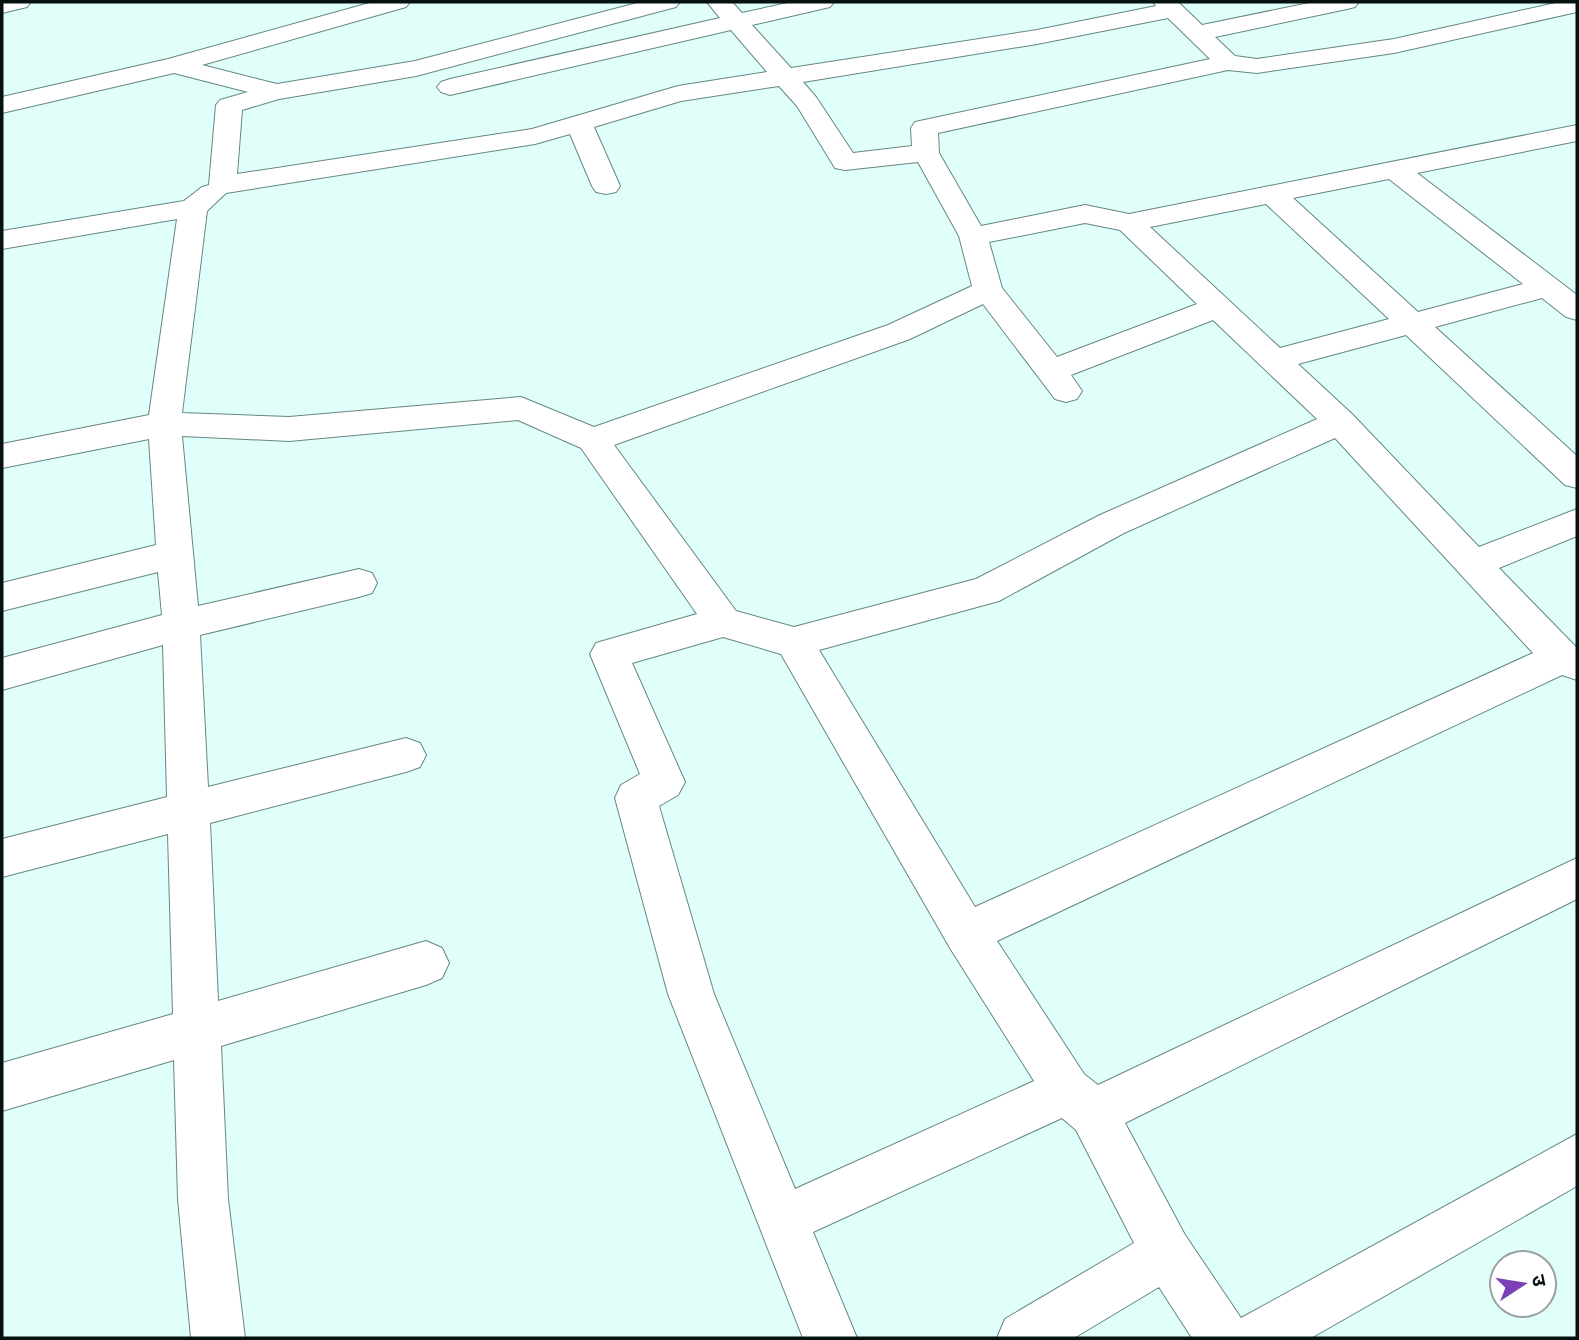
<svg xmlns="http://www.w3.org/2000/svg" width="1579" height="1340" viewBox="0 0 1579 1340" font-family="Jost,'Noto Sans Devanagari',sans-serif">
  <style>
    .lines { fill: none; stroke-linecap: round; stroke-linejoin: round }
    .minor-casing { stroke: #658782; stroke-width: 2 }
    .minor { fill: #fff; fill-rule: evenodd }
  </style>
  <rect width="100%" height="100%" fill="#e0fefa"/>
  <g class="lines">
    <defs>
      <path id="minor" d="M2,2h29l-4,5 -25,6z
        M373,2h37l-4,5 -204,58 75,19 138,-23 226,-59h39l-4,5 -260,69 -137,23 -37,11 -5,64 295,-45 146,-43 89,-14 -36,-42 -281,65 -9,-3 -4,-5 4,-5 9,-3 270,-61 -13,-16h25l10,11 50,-11h42l-4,5 -78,18 39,43 246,-38 119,-24 -3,-4h25l24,23 112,-23h45l-4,5 -8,2 -132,28 20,19 22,3 137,-20 166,-37h17v10l-183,41 -137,20 -29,-3 -290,63 1,20 42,73 104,-21 44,9 448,-89v16l-160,32 160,122v25l-11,-3 -24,-19 -107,29 142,129v32l-12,-3 -159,-150 -108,29 54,50 127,133 98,-38v27l-78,32 78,80v32l-15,-5 -565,266 87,133 14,11 479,-227v41l-452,224 60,112 56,83 336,-184v52l-266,152h-119l-33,-51 -85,51h-77l8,-19 129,-76 -58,-113 -14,-12 -249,114 44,106h-54l-135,-344 -53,-196 6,-13 19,-11 -50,-120 6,-11 101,-29 -116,-166 -63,-28 -229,21 -107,-5 16,170 161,-37 13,4 5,10 -5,10 -13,4 -159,38 8,152 198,-49 14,5 6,12 -6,12 -14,5 -196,51 8,178 208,-60 16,7 7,15 -7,15 -16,7 -205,61 7,153 17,139h-54l-13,-139 -4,-139 -172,51v-48l171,-49 -5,-180 -166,43v-38l165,-42 -4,-152 -161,45v-32l160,-43 -4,-43 -156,39v-28l154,-38 -7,-106 -147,29v-24l147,-29 28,-196 -175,30v-18l182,-30 18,-14 7,-2 7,-80 4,-5 28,-8 -74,-19 -172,40v-16l166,-38zM1168,18l42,41 -295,63 -4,6 1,18 -59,7 -37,-56 -13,-15 234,-38zM779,86l18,20 38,62 10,2 73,-8 41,74 13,50 -84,39 -294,102 -73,-30 -232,20 -107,-4 25,-202 19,-18 309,-49 35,-10 22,52 4,6 10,2 10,-2 4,-6 -26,-59 87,-26zM1389,179l134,105 -105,28 -125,-114zM1266,204l123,115 -109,29 -130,-121zM1085,223l35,7 77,74 -140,53 -55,-69 -13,-46zM983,304l72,95 11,3 11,-3 5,-8 -11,-16 142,-55 104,99 -217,96 -124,64 -182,48 -58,-16 -122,-166 296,-106zM1335,438l198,215 -558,254 -156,-257 180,-49 125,-68zM723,637l58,17 169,294 84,133 -239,108 -81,-195 -55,-188 19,-11 7,-13 -53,-119z"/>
    </defs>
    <!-- minor casing -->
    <use href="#minor" class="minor-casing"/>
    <!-- minor -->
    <use href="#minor" class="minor"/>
  </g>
  <!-- border -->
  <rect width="1579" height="1340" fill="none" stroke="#051211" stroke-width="7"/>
  <!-- north arrow -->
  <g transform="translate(1523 1284) rotate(78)"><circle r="33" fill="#ffffff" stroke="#9ba0a0" stroke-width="2"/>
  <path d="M0-5L12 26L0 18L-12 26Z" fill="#7c40b6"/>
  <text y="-10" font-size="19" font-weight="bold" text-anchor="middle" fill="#051211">उ</text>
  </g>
</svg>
